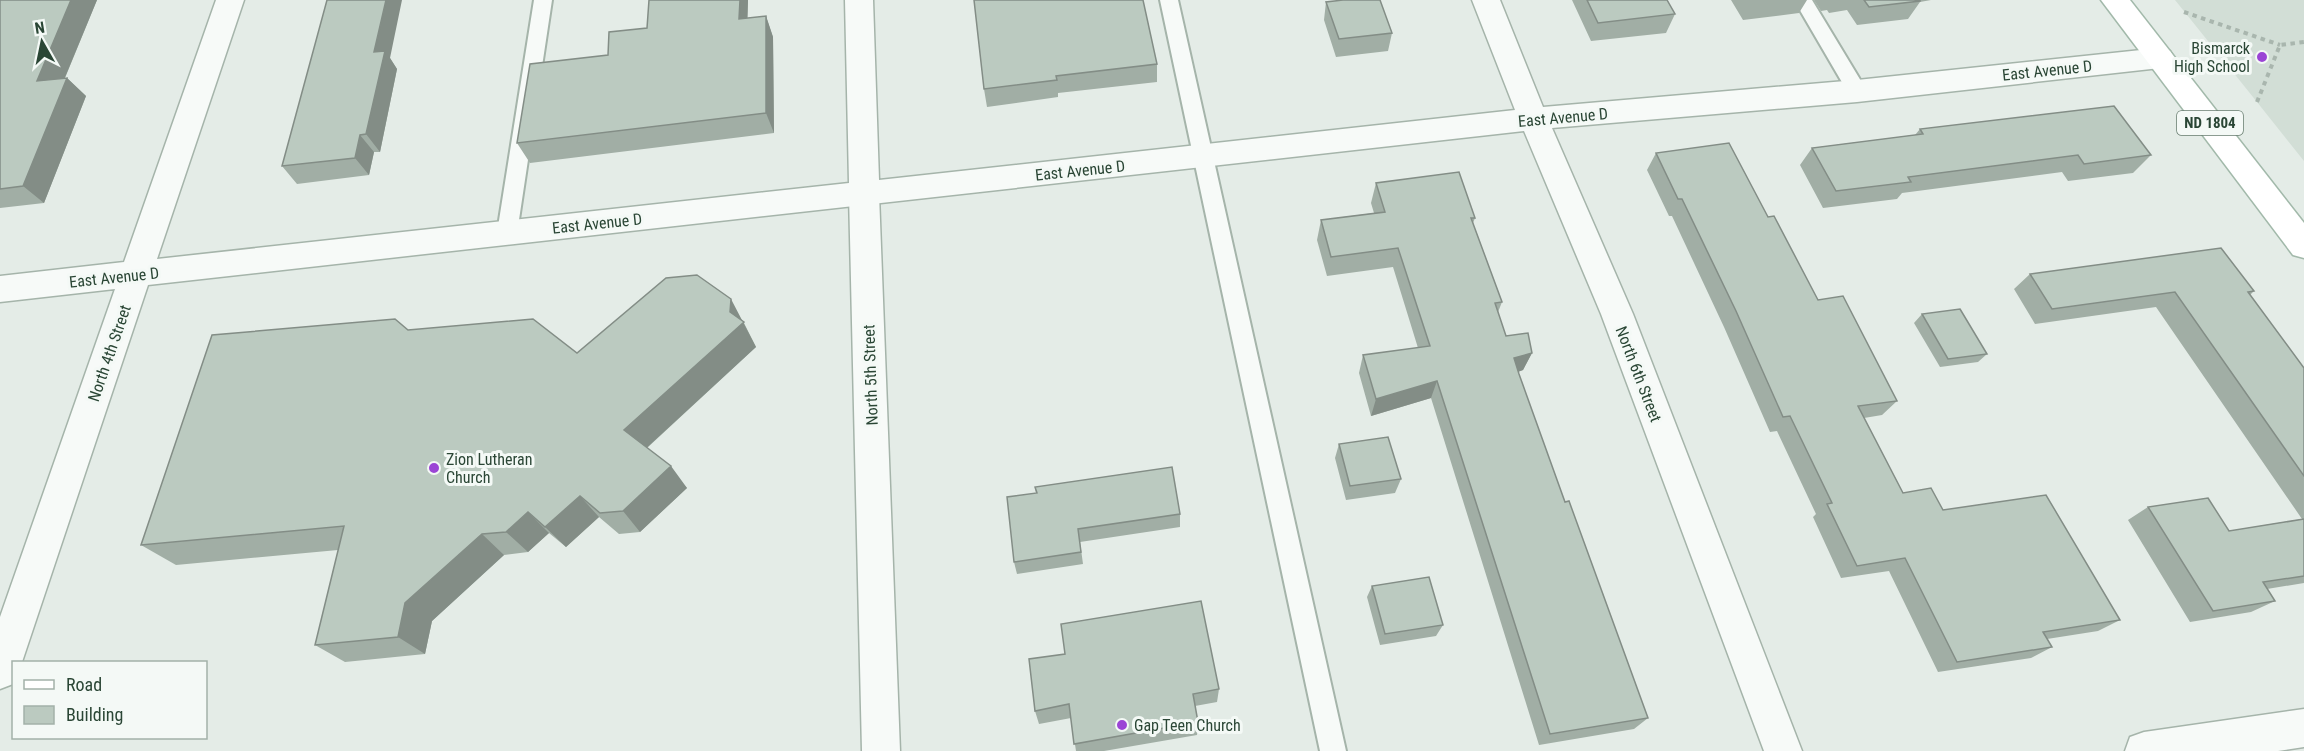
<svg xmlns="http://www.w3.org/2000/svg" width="2304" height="751" viewBox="0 0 2304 751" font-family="'Roboto Condensed',sans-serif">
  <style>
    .built { fill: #d2ded6 }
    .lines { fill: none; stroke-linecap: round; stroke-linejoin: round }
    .service-casing { stroke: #a5b4aa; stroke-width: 4 }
    .minor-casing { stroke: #a5b4aa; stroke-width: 3 }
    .tertiary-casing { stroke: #a5b4aa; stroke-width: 3 }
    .primary-casing { stroke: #a2b9aa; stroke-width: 3 }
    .path { stroke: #a9b6ae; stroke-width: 4; stroke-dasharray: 4.5 4.5; stroke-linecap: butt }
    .service { fill: #f7faf8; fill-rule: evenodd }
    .minor { fill: #f7faf8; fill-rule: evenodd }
    .tertiary { fill: #f7faf8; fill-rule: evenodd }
    .primary { fill: #fff; fill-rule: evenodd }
    .wall { fill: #a1aea5 }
    .shaded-wall { fill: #838d86 }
    .building { fill: #bbcac0; stroke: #838d86; stroke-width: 1.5 }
    .poi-dot { fill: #9b45d5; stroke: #f4f9f6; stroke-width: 2 }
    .labels { text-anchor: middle; stroke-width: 6; stroke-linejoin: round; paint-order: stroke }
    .shield { fill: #f4f9f6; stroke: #677c6f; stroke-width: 1.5 }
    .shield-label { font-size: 15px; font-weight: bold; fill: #2a4635 }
    .poi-label { font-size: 16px; fill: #2a4635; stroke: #f4f9f6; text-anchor: start }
    .street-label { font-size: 16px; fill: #2a4635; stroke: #f4f9f6 }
  </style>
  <rect width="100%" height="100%" fill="#e4ece7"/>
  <!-- built -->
  <path class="built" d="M2175,0h129v161l-47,-59z"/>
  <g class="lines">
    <defs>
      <path id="service" d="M534,0h18l-35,233 -3,6 -7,2 -7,-2 -3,-6z
        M1160,0h18l168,751h-26z
        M1794,0h18l55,91 -3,5 -7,2 -7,-2z"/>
      <path id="minor" d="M216,0h28l-87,259 692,-76 -4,-183h28l6,180 636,-70 -43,-110h28l43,107 314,-27 303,-32 10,3 4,7 -4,7 -10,3 -303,34 -305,26 81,186 169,437h-38l-163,-437 -77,-183 -1376,154 -126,377h-8l-1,22 -13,5v-72l115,-328 -115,13v-26l124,-14z"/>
      <path id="tertiary" d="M864,182l11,4 4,8 21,557h-38l-13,-557 4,-8z
        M2304,709v38l-26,4h-153l5,-14 14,-5z"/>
      <path id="primary" d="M2101,0h29l174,223v35l-11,-3z"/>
    </defs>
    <!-- service casing -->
    <use href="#service" class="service-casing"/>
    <!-- minor casing -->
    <use href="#minor" class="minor-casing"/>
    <!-- tertiary casing -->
    <use href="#tertiary" class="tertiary-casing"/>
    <!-- primary casing -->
    <use href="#primary" class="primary-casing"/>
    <!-- path -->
    <path class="path" d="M2184,12l96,33
      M2257,102l23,-57 24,-3"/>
    <!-- service -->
    <use href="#service" class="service"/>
    <!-- minor -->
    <use href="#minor" class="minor"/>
    <!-- tertiary -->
    <use href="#tertiary" class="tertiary"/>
    <!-- primary -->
    <use href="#primary" class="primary"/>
  </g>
  <!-- wall -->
  <path class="wall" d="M0,0h97l-32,78h2l19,18 -42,107 -44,5z
    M748,0l-1,19 19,-3 7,21 1,96 -244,30 -13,-20 91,-88 39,-27z
    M974,0l183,64v18l-99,11v4l-71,10 -3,-18z
    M1572,0h95l8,14 -9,19 -75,8z
    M1731,0h76l-8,13 -56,7z
    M1814,0h117l-11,2 -12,17 -51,6 -10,-15 -18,3 -2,-3 -6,1z
    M1326,2l66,31 -4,18 -52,6 -12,-37z
    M390,58l7,11 -17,83h-6l-5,23 -72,9 -15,-18z
    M1920,129l231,26 -18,18 -65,8 -6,-9 -160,21 -5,6 -74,9 -23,-43 12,-17 103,-13z
    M1656,153l112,64 50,83 79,101 -15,14 -18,3 39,75 40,17 177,110 -22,11 -51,8 5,8 -21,11 -93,14 -49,-101 -48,7 -28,-61 3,-3 -39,-83 -7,1 -46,-105 -52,-111h-3l-22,-46z
    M1376,183l99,35 -2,5 29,79 -4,10 8,24 26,17 -9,17 -5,2 47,130 83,216 -14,11 -95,16 -108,-347 -60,18 -12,-43 4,-18 55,-7 -25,-81 -66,9 -10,-36 4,-20 53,-7 -3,-10z
    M2030,274l224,17 -4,4 54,73v215l-37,6 8,12 -24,11 -61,10 -62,-102 20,-13 81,24 73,-12 -146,-212 -121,17 -21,-35z
    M1922,314l65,40 -9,8 -38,5 -26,-44z
    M743,321l13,26 -109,101 40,40 -47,44 -21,2 -20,-17 -33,30 -17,-14 -21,19 -24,3 -72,66 -7,33 -80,8 -30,-17 23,-95 -162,15 -35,-20 267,-215 169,23z
    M1339,444l62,35 -6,14 -49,7 -11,-42z
    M1035,487l145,27v13l-100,15 3,22 -66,10 -3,-12 22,-69z
    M1372,586l71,39 -7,11 -56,9 -13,-48z
    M1029,659l190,30 -2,13 -22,4 3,16 -1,13 -93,16h-28l-5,-33 -32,6 -4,-13z"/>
  <!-- shaded-wall -->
  <path class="shaded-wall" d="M71,0h26l-41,99 -19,-18z
    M386,0h16l-12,58 7,11 -17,83 -14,-18 8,-82z
    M740,0h8l-1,40 -8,-21z
    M766,16l7,21 1,96 -8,-20z
    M67,78l19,18 -42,107 -21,-17z
    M360,135l14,17 -5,23 -14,-17z
    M731,299l25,48 -115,106 -17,-23z
    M1532,353l-9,17 -17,6 8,-18z
    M1437,381l-6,17 -60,18 5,-17z
    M671,466l16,22 -47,44 -17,-21z
    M580,496l19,21 -33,30 -21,-20z
    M528,512l21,21 -21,19 -22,-20z
    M482,534l22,21 -72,66 -7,33 -27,-17 7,-34z"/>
  <!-- building -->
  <path class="building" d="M0,0h71l-34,81 30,-3 -44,108 -23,3z
    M327,0h59l-12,52 11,-1 -19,83 -6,1 -5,23 -73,8z
    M649,0h91l-1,19 27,-3v97l-249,30 13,-79 78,-9 1,-23 38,-4z
    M974,0h169l14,64 -101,12 1,4 -73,9z
    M1343,0h37l12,33 -53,6 -13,-37z
    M1587,0h80l8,14 -77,9z
    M1864,0h56v1l-51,6z
    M2114,106l37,49 -67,9 -6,-9 -170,22 3,5 -75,9 -24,-43 111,-14 -3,-5z
    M1729,143l39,74 6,-1 44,84 25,-4 54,105 -39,5 45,87 28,-5 12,22 103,-15 74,125 -77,12 9,15 -95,15 -52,-104 -48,8 -30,-62 5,-1 -42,-87 -7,1 -47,-106 -54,-112h-4l-22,-46z
    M1459,172l16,46h-4l31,84 -7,1 11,33 22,-3 4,20 -18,5 5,16 46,128 4,-1 79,217 -98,16 -113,-353 -61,18 -13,-44 67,-9 -32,-98 -67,9 -10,-37 64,-8 -9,-29z
    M2221,248l33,43 -6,1 56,76v108l-129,-184 -123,17 -22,-35z
    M697,275l34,24 -1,13 14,10 -120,108 47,36 -48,45 -23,2 -20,-17 -35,31 -17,-15 -22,20 -24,2 -77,69 -7,34 -83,8 29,-119 -203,19 71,-210 183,-16 13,11 125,-11 44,34 89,-75z
    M1960,309l27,45 -39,5 -26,-45z
    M1388,437l13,42 -51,7 -11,-42z
    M1172,467l8,47 -102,15 3,23 -67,10 -7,-65 30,-4 -2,-6z
    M2208,498l21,33 75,-12v57l-41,6 12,19 -62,10 -65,-104z
    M1429,577l14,48 -58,9 -13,-48z
    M1201,601l18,88 -26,5 5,28 -124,22 -5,-40 -34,7 -6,-52 36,-5 -4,-30z"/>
  <!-- markers -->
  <g class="poi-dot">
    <circle cx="2262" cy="57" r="6"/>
    <circle cx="434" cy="468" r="6"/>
    <circle cx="1122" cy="725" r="6"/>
  </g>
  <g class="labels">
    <!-- shield labels -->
    <rect class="shield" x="2177" y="111" width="66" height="24" rx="4.5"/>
    <g class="shield-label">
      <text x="2210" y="128">ND 1804</text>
    </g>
    <!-- poi labels -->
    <g class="poi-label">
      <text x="2250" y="54" text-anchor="end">Bismarck<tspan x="2250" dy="18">High School</tspan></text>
      <text x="446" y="465">Zion Lutheran<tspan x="446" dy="18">Church</tspan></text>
      <text x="1134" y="731">Gap Teen Church</text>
    </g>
    <!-- street labels -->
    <g class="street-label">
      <text transform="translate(2047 70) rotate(-6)" y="6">East Avenue D</text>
      <text transform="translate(1563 117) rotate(-5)" y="6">East Avenue D</text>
      <text transform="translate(1080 170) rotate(-6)" y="6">East Avenue D</text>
      <text transform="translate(597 223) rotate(-6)" y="6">East Avenue D</text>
      <text transform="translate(114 277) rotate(-6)" y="6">East Avenue D</text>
      <text transform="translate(109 353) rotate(-71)" y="6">North 4th Street</text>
      <text transform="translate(1639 374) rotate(69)" y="6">North 6th Street</text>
      <text transform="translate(870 375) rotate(-92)" y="6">North 5th Street</text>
    </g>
  </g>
  <!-- legend -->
  <rect x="12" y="661" width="195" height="78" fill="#f4f9f6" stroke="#a3b1a9" stroke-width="1.5"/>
  <rect x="24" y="680" width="30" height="9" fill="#ffffff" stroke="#a3b1a9" stroke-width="1.5"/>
  <text x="66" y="691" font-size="18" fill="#2a4635">Road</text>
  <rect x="24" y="706" width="30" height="18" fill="#bbcac0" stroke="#a3b1a9" stroke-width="1.5"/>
  <text x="66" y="721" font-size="18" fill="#2a4635">Building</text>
  <!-- north arrow -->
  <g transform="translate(42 42) rotate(351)" stroke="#f4f9f6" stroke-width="4.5" paint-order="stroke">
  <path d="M0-4.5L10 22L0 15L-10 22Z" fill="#2a4635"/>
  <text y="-9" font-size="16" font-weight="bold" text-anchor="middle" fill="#2a4635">N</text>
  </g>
</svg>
